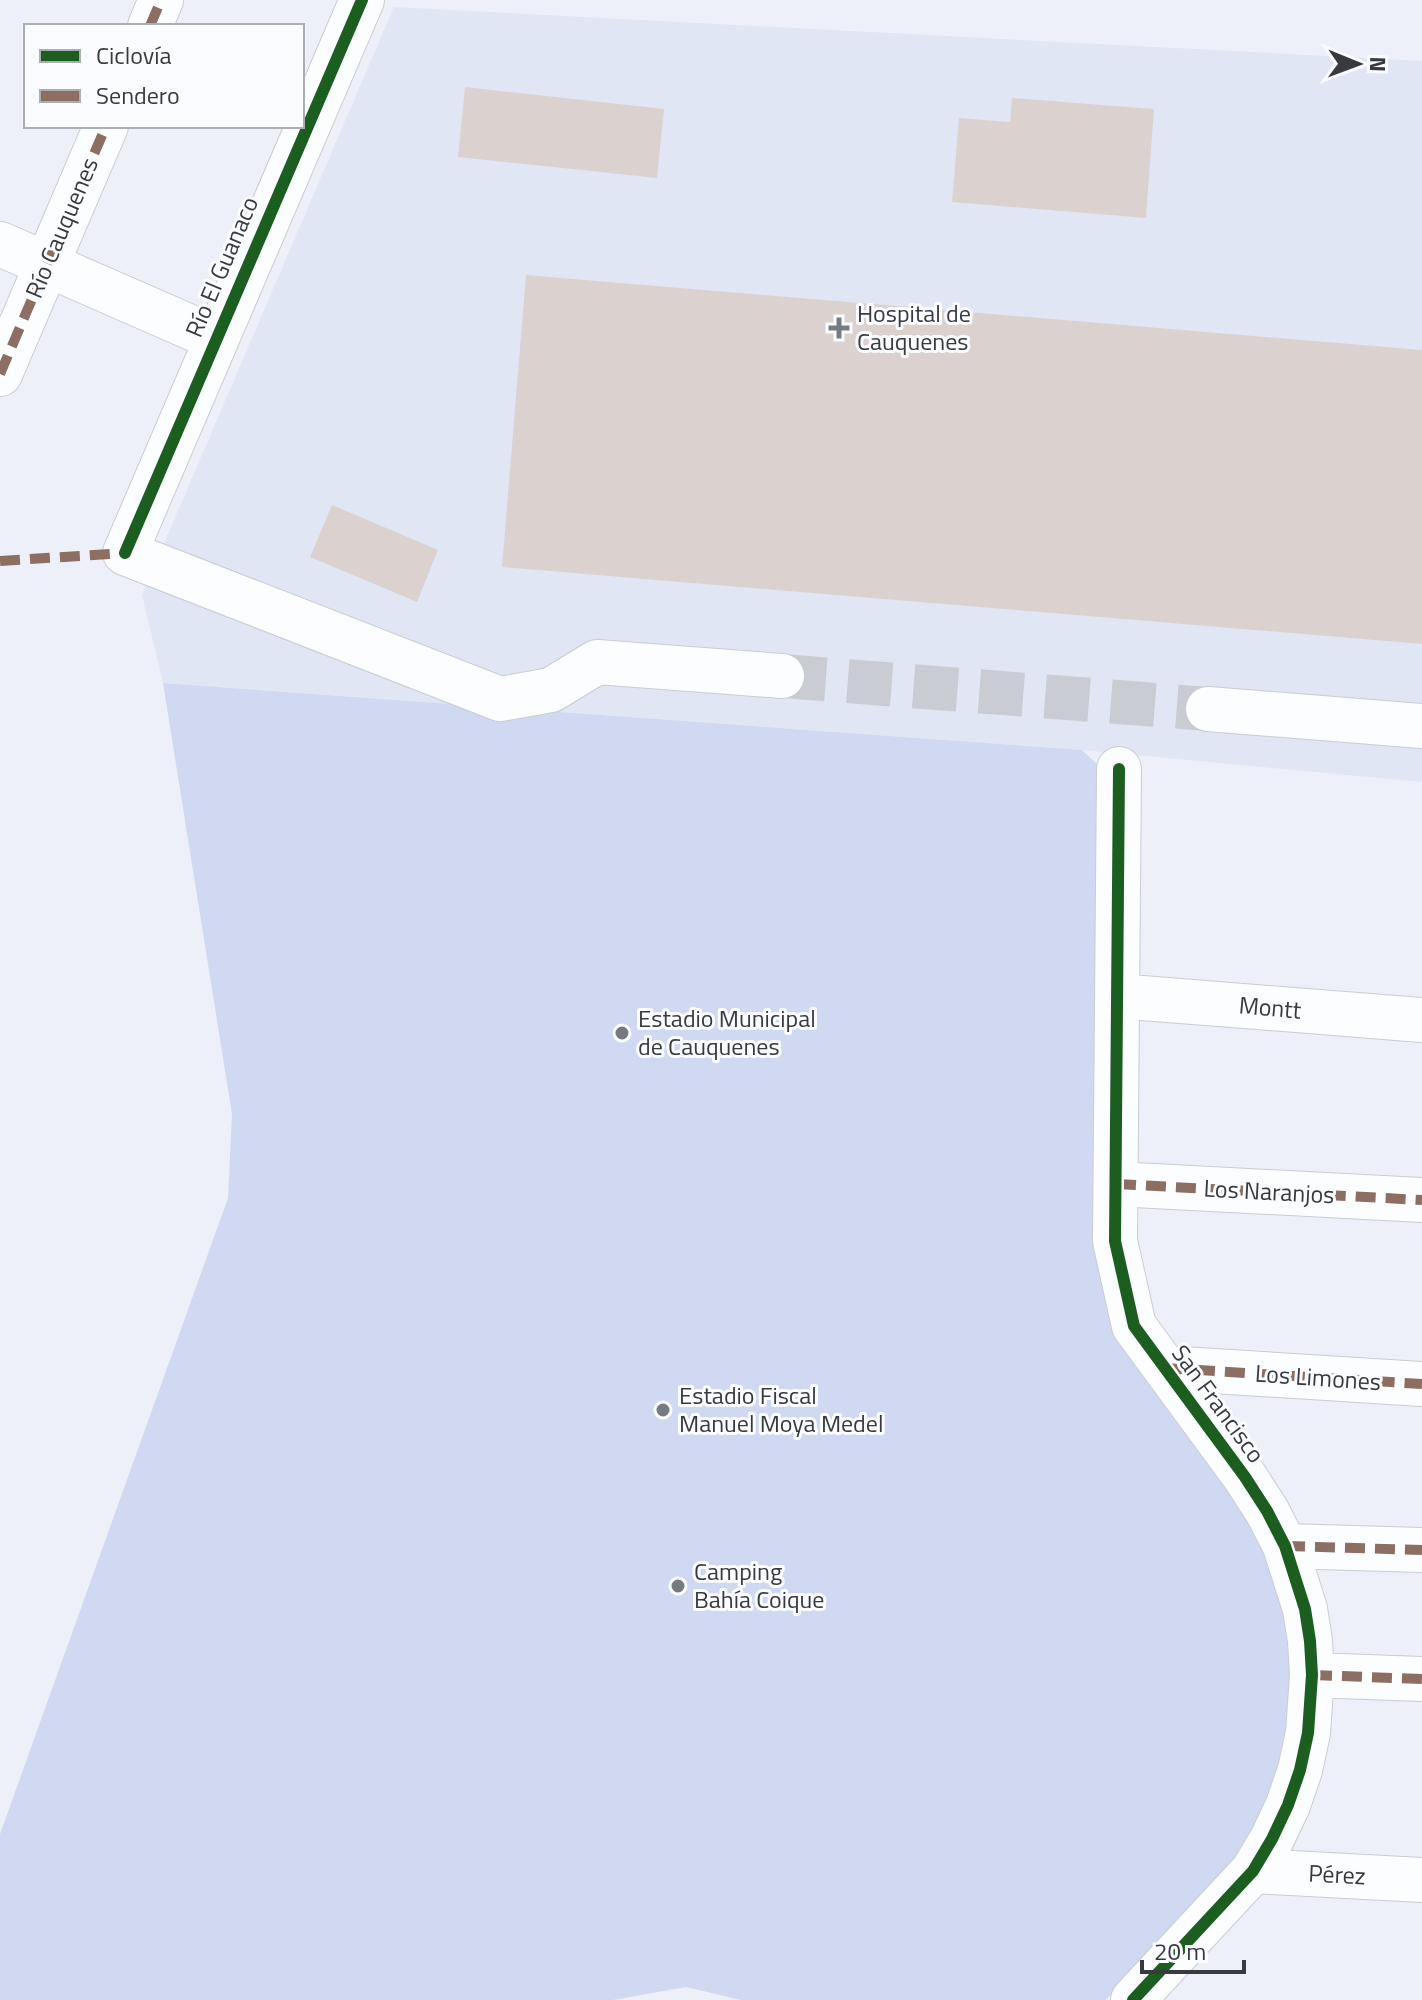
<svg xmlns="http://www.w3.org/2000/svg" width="1422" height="2000" viewBox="0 0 1422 2000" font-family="'Titillium Web',sans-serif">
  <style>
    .built { fill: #e1e6f5 }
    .green { fill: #d0d9f1 }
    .building { fill: #dbd2d0 }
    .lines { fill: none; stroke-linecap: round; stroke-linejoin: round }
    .minor-tunnel { stroke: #c9ccd3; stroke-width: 44; stroke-dasharray: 44 22; stroke-linecap: butt }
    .minor-casing { stroke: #caccd2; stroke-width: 46 }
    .minor { stroke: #fcfdfe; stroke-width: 44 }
    .quiet { stroke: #8d6e63; stroke-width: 10; stroke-dasharray: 20 10; stroke-linecap: butt }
    .cycleway-casing { stroke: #fbfcff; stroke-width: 17 }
    .cycleway { stroke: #1b5e20; stroke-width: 12 }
    .poi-dot { fill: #777a80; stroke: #fbfcff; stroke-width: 3 }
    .labels { text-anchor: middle; stroke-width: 6; stroke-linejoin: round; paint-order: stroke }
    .street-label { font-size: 24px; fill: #383a3f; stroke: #fbfcff }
    .poi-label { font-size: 24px; fill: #383a3f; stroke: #fbfcff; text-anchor: start }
  </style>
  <rect width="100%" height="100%" fill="#edf0f8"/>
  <!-- built -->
  <path class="built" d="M394,7l1028,54v721l-340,-32 -919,-67 -21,-88z"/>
  <!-- green -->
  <path class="green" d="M163,683l919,67 20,19 -4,473 154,278 31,74 11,100 -12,74 -28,68 -148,164h-365l-55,-13 -73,13h-613v-166l228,-636 4,-84z"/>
  <!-- building -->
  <path class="building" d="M465,87l199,22 -7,69 -199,-21z
    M1012,98l142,11 -8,109 -194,-16 7,-84 51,4z
    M526,275l896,75v294l-920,-77z
    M332,505l106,45 -21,52 -107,-45z"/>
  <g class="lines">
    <!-- minor-tunnel -->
    <path class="minor-tunnel" d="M782,676l426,33"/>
    <defs>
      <path id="minor" d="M362,0l-237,553 375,146 51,-9 46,-28 185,14
        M150,26l11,-26
        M0,244l215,94
        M0,374l106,-248
        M1208,709l214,17
        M1119,769l-4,472 19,85 111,151 22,34 18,35 20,63 5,32 2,34 -4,58 -8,37 -12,35 -16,34 -19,32 -120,129
        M1117,996l305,24
        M1116,1184l306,16
        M1165,1368l257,16
        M1285,1546l137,4
        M1312,1675l110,4
        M1253,1871l169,9"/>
    </defs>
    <!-- minor casing -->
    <use href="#minor" class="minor-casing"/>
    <!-- minor -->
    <use href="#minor" class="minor"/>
    <!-- quiet -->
    <path class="quiet" d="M150,26l11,-26
      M0,374l106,-248
      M0,561l125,-8
      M1116,1184l306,16
      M1165,1368l257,16
      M1285,1546l137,4
      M1312,1675l110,4"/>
    <defs>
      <path id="cycleway" d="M125,553l237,-553
        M1119,769l-4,472 19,85 111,151 22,34 18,35 20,63 5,32 2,34 -4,58 -8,37 -12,35 -16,34 -19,32 -120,129"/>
    </defs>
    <!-- cycleway casing -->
    <use href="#cycleway" class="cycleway-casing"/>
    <!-- cycleway -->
    <use href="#cycleway" class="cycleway"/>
  </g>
  <!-- markers -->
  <g class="poi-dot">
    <path d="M835 316h8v8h8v8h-8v8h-8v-8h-8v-8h8z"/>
    <circle cx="622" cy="1033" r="8"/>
    <circle cx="663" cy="1410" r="8"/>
    <circle cx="678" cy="1586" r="8"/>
  </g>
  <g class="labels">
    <!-- street labels -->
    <g class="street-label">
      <text transform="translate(62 228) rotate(-67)" y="8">Río Cauquenes</text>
      <text transform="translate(222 267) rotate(-67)" y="8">Río El Guanaco</text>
      <text transform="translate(1270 1008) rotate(5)" y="8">Montt</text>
      <text transform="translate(1269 1192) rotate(3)" y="8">Los Naranjos</text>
      <text transform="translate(1318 1378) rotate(4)" y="8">Los Limones</text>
      <text transform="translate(1218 1404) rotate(54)" y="8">San Francisco</text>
      <text transform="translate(1337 1875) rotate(3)" y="8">Pérez</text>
    </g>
    <!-- poi labels -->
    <g class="poi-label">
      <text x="857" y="322">Hospital de<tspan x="857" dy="28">Cauquenes</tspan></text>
      <text x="638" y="1027">Estadio Municipal<tspan x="638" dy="28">de Cauquenes</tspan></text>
      <text x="679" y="1404">Estadio Fiscal<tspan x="679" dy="28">Manuel Moya Medel</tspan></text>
      <text x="694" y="1580">Camping<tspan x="694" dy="28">Bahía Coique</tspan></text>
    </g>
  </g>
  <!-- legend -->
  <rect x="24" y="24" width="280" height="104" fill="#fbfcff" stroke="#adaeb2" stroke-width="2"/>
  <rect x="40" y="50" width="40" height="12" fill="#1b5e20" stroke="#adaeb2" stroke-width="2"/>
  <text x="96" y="64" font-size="24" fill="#383a3f">Ciclovía</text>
  <rect x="40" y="90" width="40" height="12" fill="#8d6e63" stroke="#adaeb2" stroke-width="2"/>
  <text x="96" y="104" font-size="24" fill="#383a3f">Sendero</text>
  <!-- north arrow -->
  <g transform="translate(1358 64) rotate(91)" stroke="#fbfcff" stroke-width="6" paint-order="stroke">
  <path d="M0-6L14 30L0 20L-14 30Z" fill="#383a3f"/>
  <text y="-12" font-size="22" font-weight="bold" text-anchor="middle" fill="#383a3f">N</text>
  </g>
  <!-- scale -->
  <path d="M1142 1960v12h102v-12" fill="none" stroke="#383a3f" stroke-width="4"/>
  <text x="1154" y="1960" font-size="24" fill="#383a3f" stroke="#fbfcff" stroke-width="6" paint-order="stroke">20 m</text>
</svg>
